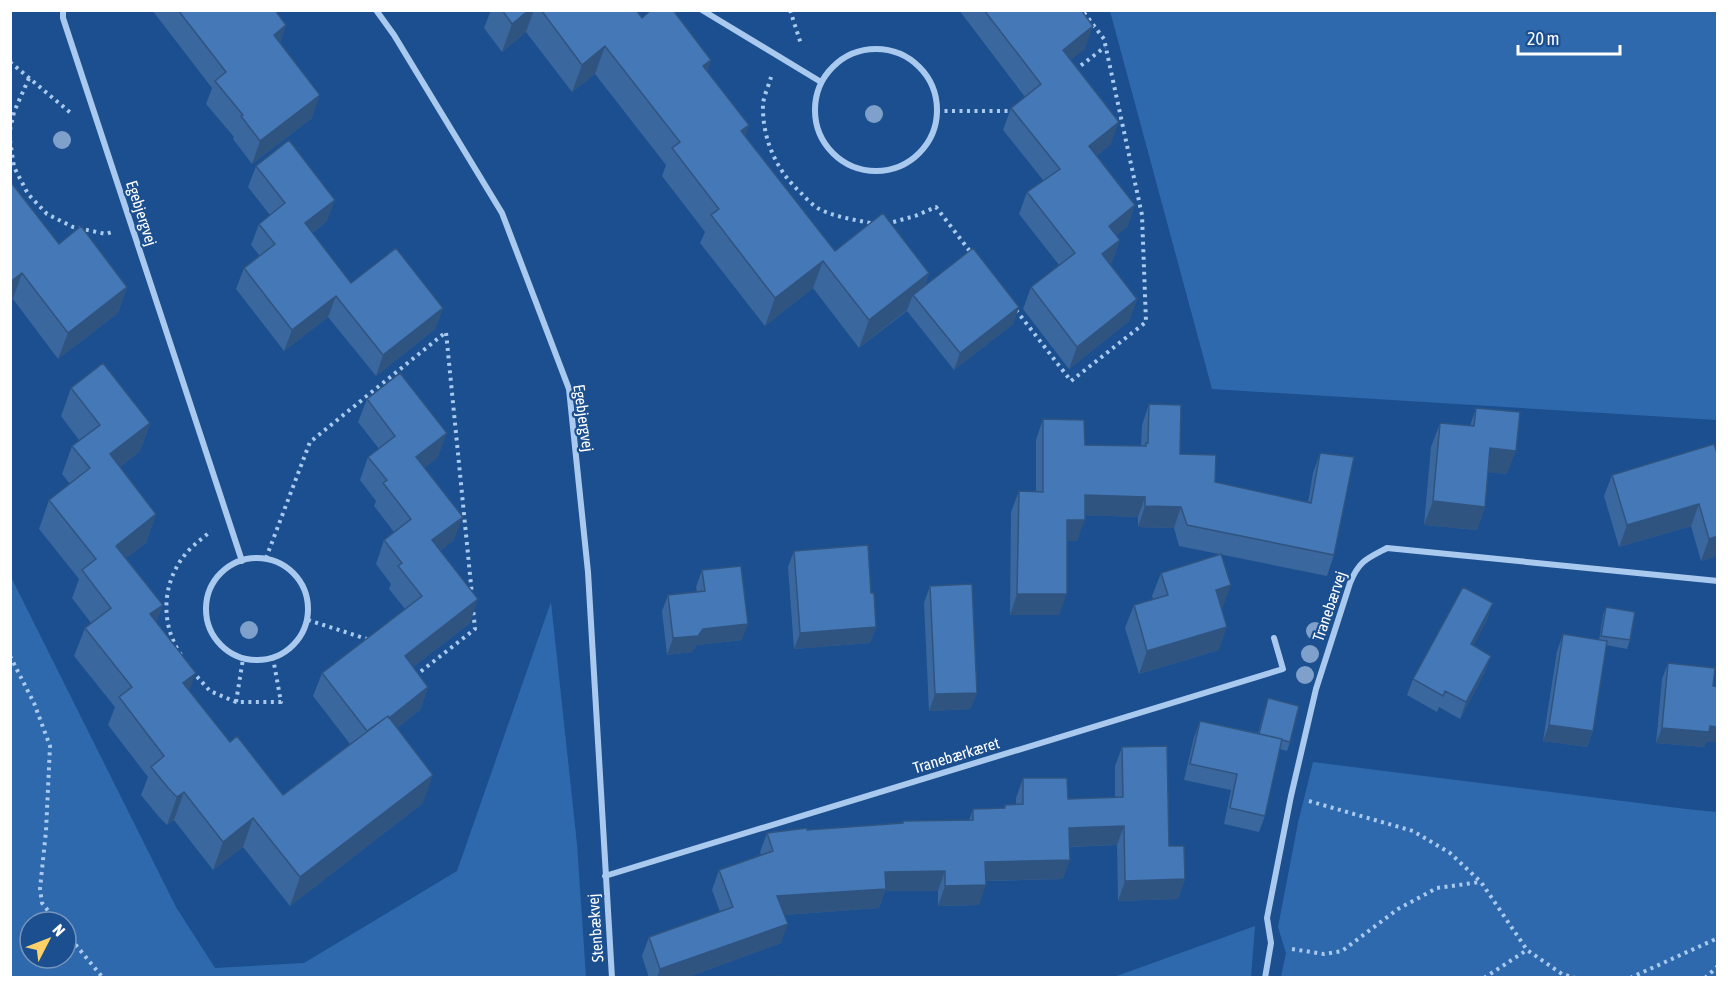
<svg xmlns="http://www.w3.org/2000/svg" width="1728" height="988" viewBox="0 0 1728 988" font-family="'Asap Condensed',sans-serif">
  <style>
    .green { fill: #2e69ad; fill-rule: evenodd }
    .lines { fill: none; stroke-linecap: round; stroke-linejoin: round }
    .path { stroke: #a9c9ee; stroke-width: 4; stroke-dasharray: 3 4.5; stroke-linecap: butt }
    .street { stroke: #a9c9ee; stroke-width: 6 }
    .tree { fill: #7ea0ca }
    .wall { fill: #3a679d }
    .shaded-wall { fill: #305480 }
    .building { fill: #4478b7; stroke: #305480; stroke-width: 1.5 }
    .labels { text-anchor: middle; stroke-width: 4.5; stroke-linejoin: round; paint-order: stroke }
    .street-label { font-size: 16px; fill: #fff; stroke: #1b4f8f }
  </style>
  <rect width="100%" height="100%" fill="#1b4f8f"/>
  <!-- green -->
  <path class="green" d="M1110,11h607v409l-505,-31z
    M10,575l166,332 39,61 89,-5 153,-92 94,-269 26,242 9,133h-575zM30,922h36v36h-36z
    M1313,762l373,47 31,3v165h-436l5,-24 -8,-26 20,-104z
    M1255,926l-4,51h-137z"/>
  <g class="lines">
    <!-- path -->
    <path class="path" d="M790,10l11,34
      M10,62l62,52
      M1075,70l30,-23
      M771,77c-2,8 -7,18 -8,27 -1,33 12,65 37,88 6,6 13,14 21,18 18,8 36,10 54,14
      M937,111h78
      M10,130l4,-18 15,-34
      M10,140l4,27 14,27 19,20 26,13 33,7 6,-2
      M886,224l29,-8 21,-9 36,47
      M1016,310l55,71 75,-59 -4,-107 -38,-176 -22,-29
      M266,558l44,-116 136,-110 26,263
      M308,620l62,20
      M181,655c-22,-33 -19,-76 8,-105 7,-7 15,-13 22,-19
      M10,656l24,47 16,43 -4,85 -6,58 2,14 15,19
      M192,671l18,20 26,11h45l-8,-44
      M415,676l60,-47 -2,-21
      M236,702l7,-43
      M1309,801l104,30 37,22 31,29 46,68 35,24 13,4
      M66,933l37,45
      M1292,949l32,5 18,-3 56,-42 39,-21 43,-6
      M1484,978l43,-28
      M1630,978l88,-40
      M1705,978l13,-12"/>
    <!-- street -->
    <path class="street" d="M63,10v8l179,543
      M376,10l18,25 108,178 67,176 19,183 24,406
      M702,10l119,72
      M815 110a61 61 0 1 1 122 0a61 61 0 1 1-122 0Z
      M206 609a51 51 0 1 1 102 0a51 51 0 1 1-102 0Z
      M605,876l678,-207 -9,-31
      M1265,978l6,-35 -4,-25 24,-122 25,-107 34,-106c9,-22 16,-24 37,-35l331,33"/>
  </g>
  <!-- trees -->
  <g class="tree">
    <circle cx="874" cy="114" r="9"/>
    <circle cx="62" cy="140" r="9"/>
    <circle cx="249" cy="630" r="9"/>
    <circle cx="1315" cy="631" r="9"/>
    <circle cx="1310" cy="654" r="9"/>
    <circle cx="1305" cy="675" r="9"/>
  </g>
  <!-- wall -->
  <path class="wall" d="M152,10h123l11,15 -6,17 32,76 -60,46 -19,-25 1,-2 -28,-33 6,-16z
    M491,10h145l6,8 69,42 -4,11 38,65 90,115 94,22 -4,12 94,22 -6,17 -59,46 -47,-59 -48,37 -46,-60 -48,38 -65,-83 5,-11 -43,-56 4,-11 -71,-91 -23,18 -46,-60 -24,20 -18,-24z
    M959,10h122l4,39 -15,11 41,84 -15,12 39,49 -8,22 -11,8 4,5 -8,22 -2,2 27,35 -8,22 -60,48 -46,-60 8,-22 28,-22 -40,-51 8,-22 16,-12 -40,-50 8,-22 14,-11z
    M256,166l71,55 -15,12 39,50 92,25 -8,21 -59,47 -48,-59 -44,34 -48,-62 8,-21 16,-12 -9,-11 8,-21 11,-9 -22,-28z
    M10,181l49,63 68,43 -9,26 -60,46 -45,-60z
    M71,388l79,35 -10,28 -20,16 36,47 -10,29 -20,15 37,47 -7,17 34,69 40,51 53,53 67,-51 -37,-48 9,-23 83,-64 -16,-20 2,-5 -15,-20 8,-24 10,-8 -20,-26 2,-5 -16,-21 8,-23 11,-8 -21,-27 9,-23 71,58 -14,11 30,72 -14,11 30,72 -57,44 15,20 -8,23 -23,18 26,75 -133,103 -47,-59 -30,23 -39,-50 -7,5 -8,-8 -18,-22 7,-18 -40,-52 7,-18 -41,-51 11,-28 6,-5 -19,-25 7,-19 -40,-50 10,-29 21,-16 -8,-10 10,-28 7,-6 -18,-24z
    M1149,404l31,50 35,28 93,21 5,-30 7,-20 14,102 -7,21 -148,-30 -5,-18 -36,-1v-10l-53,-2 -8,26h-10l-8,74h-49l1,-103 8,-21 17,1v-52l7,-21 42,26 56,1 1,-21z
    M1476,408l31,66 -19,-2 -3,35 -8,23 -53,-5 7,-78 9,-24 30,3z
    M1718,456v100l-17,5 -10,-35 -72,21 -15,-51 8,-21z
    M794,551l77,42 5,34 -6,16 -76,6 -6,-82z
    M702,570l40,70 -45,5 -5,7 -25,3 -5,-44 6,-16 29,-3 -1,-5z
    M1161,573l61,36 -3,41 -80,24 -14,-46 9,-23 19,-6 -1,-3z
    M930,586l41,123 -42,2 -5,-108z
    M1606,607l24,33 -3,9 -21,-4 -13,86 -6,16 -44,-6 14,-90 6,-17 36,6 4,-25z
    M1487,620l-14,26 12,26 -25,47 -21,-12 -2,5 -30,-17 6,-16z
    M1668,663l38,79 -2,5 -48,-4 6,-64z
    M1268,698l22,44 -3,9 -7,-2 -15,67 -6,16 -35,-8 7,-34 -47,-10 10,-43 6,-16 58,12z
    M1122,747l63,132 -7,20 -60,2 -1,-56 -48,2 -6,32 -77,2 -7,24 -41,1v-15h-53l-6,17 -95,7 -3,28 -96,35h-36l-7,-22 7,-19 71,-25 -8,-22 7,-20 42,-15 -1,-3 7,-19 135,-10 1,-2 66,-1 4,-11 31,-1 1,-3 11,-1v-6l7,-20 45,21 47,-1v-32z"/>
  <!-- shaded-wall -->
  <path class="shaded-wall" d="M529,10h5l-8,22 -24,20 10,-28z
    M286,25l-8,23 -4,-13z
    M1093,26l-8,23 -30,23 8,-22z
    M605,46l-10,28 -23,18 10,-27z
    M711,60l-10,28 2,-22z
    M320,95l-8,23 -60,46 8,-23z
    M1119,122l-8,22 -30,24 8,-22z
    M749,125l-10,28 2,-22z
    M335,200l-8,21 -30,23 8,-21z
    M1135,205l-8,22 -26,21 8,-22z
    M1120,240l-8,22 -18,14 8,-22z
    M823,261l-10,27 -48,38 10,-28z
    M22,273l-9,26 -3,2v-19z
    M929,273l-10,28 -6,-6 -6,15 -48,38 10,-28z
    M127,287l-9,26 -60,46 10,-26z
    M336,296l-8,21 -44,34 8,-21z
    M1137,299l-8,22 -60,48 8,-22z
    M1019,307l-6,17 -59,46 6,-17z
    M443,308l-8,21 -59,47 7,-21z
    M150,423l-10,28 -40,32 10,-29z
    M447,433l-9,24 -30,24 8,-24z
    M1490,448l26,3 -9,23 -25,-2z
    M1085,495l60,2 -7,20 -61,-2z
    M1433,501l52,6 -8,23 -53,-5z
    M1699,504l-8,22 -72,21 8,-22z
    M1145,506l36,1 -7,21 -36,-1z
    M156,514l-10,29 -40,31 10,-28z
    M463,517l-9,23 -31,24 9,-24z
    M1067,520h18l-8,21h-17z
    M1718,536v20l-17,5 8,-22z
    M1231,585l-9,24 -6,-19z
    M1017,594h50l-8,21h-49z
    M478,599l-8,24 -74,57 9,-24z
    M1493,603l-6,17 -22,41 6,-17z
    M163,605l-11,28 -2,-19z
    M748,624l-6,16 -45,5 -5,7 -25,3 6,-17 30,-9z
    M876,627l-6,16 -76,6 6,-16z
    M1227,627l-8,23 -80,24 8,-23z
    M1491,656l-6,16 -25,47 6,-17z
    M196,673l-11,29 -2,-19z
    M428,687l-8,23 -60,47 8,-23z
    M977,693l-6,16 -42,2 6,-17z
    M1549,725l44,6 -6,16 -44,-6z
    M1710,726l8,1v15h-12l-2,5 -48,-4 6,-15z
    M433,775l-10,28 -133,103 10,-29z
    M184,792l-10,28 -7,5 10,-28z
    M253,818l-10,29 -30,23 10,-28z
    M1124,826l-7,19 -55,2 7,-19z
    M1070,860l-7,19 -85,2 7,-19z
    M945,871l-7,20h-53l-6,17 -109,8 7,-20 108,-24z
    M1185,879l-7,20 -60,2 7,-20z
    M986,885l-7,20 -41,1 7,-20z
    M788,924l-7,19 -96,35h-28l3,-9z"/>
  <!-- building -->
  <path class="building" d="M178,10h97l11,15 -12,10 46,60 -60,46 -19,-25 2,-1 -28,-34 11,-9z
    M502,10h27l-17,14z
    M541,10h95l6,8 9,-8h22l38,50 -8,6 46,59 -8,6 94,120 48,-38 46,60 -60,47 -46,-59 -48,37 -64,-83 8,-6 -47,-61 8,-6 -75,-96 -23,19z
    M984,10h97l12,16 -30,24 56,72 -30,24 46,59 -26,21 11,14 -18,14 35,45 -60,48 -46,-60 44,-34 -48,-61 33,-23 -49,-61 30,-24z
    M289,140l46,60 -30,23 46,60 45,-35 47,60 -60,47 -47,-59 -44,34 -48,-62 31,-24 -16,-20 26,-21 -29,-37z
    M10,181l49,63 22,-18 46,61 -59,46 -46,-60 -12,9z
    M973,248l46,59 -59,46 -47,-58z
    M103,363l47,60 -40,31 46,60 -40,32 47,59 -13,9 46,59 -13,10 47,59 7,-6 46,59 105,-79 45,59 -133,102 -47,-59 -30,24 -39,-50 -7,5 -8,-8 -18,-22 13,-11 -45,-59 13,-10 -47,-59 26,-20 -29,-38 14,-11 -47,-59 41,-32 -18,-22 28,-21 -29,-37z
    M400,373l47,60 -31,24 47,60 -31,23 46,59 -73,57 23,31 -39,31 -1,-2 -21,15 -45,-58 100,-77 -24,-30 4,-3 -18,-23 27,-21 -28,-36 4,-3 -19,-23 27,-21 -28,-37z
    M1149,404l32,1 -1,49 36,1 -1,27 96,21 9,-50 34,4 -20,98 -147,-30 -6,-18 -36,-1v-9l-60,-2v25h-18v74h-50l2,-103 24,1v-73l41,1 1,25 61,1v-3h2z
    M1476,408l44,4 -4,39 -26,-3 -5,59 -52,-6 7,-78 34,3z
    M1714,444l4,12v80l-9,3 -10,-35 -72,21 -15,-50z
    M868,545l3,48h3l2,34 -76,6 -6,-82z
    M1221,554l10,31 -15,5 11,37 -80,24 -13,-46 34,-10 -7,-22z
    M741,566l7,58 -45,5 -5,7 -25,2 -5,-43 37,-4 -3,-21z
    M972,584l5,109 -42,1 -5,-108z
    M1463,587l30,16 -22,41 20,12 -25,46 -21,-11 -2,5 -30,-17z
    M1606,607l29,5 -5,28 -29,-4z
    M1563,634l44,7 -14,90 -44,-6z
    M1668,663l47,5 -2,18 5,1v40l-8,-1 -1,6 -47,-4z
    M1268,698l31,8 -9,36 -8,-2v-1l-23,-5z
    M1200,721l82,18 -17,77 -35,-8 7,-34 -47,-10z
    M1167,746l2,100h15l1,33 -60,2 -1,-55 -55,2 1,32 -85,2 1,23 -41,1v-15l-60,1 1,17 -109,7 11,28 -128,45 -11,-32 84,-30 -14,-37 54,-19 -6,-18 40,-5v2l96,-7v-2l70,-1v-11l32,-1v-3l18,-1v-26h44l1,21 55,-2 -1,-50z
    M781,976v2h-35z"/>
  <g class="labels">
    <!-- street labels -->
    <g class="street-label">
      <text transform="translate(142 213) rotate(72)" y="6">Egebjergvej</text>
      <text transform="translate(584 418) rotate(82)" y="6">Egebjergvej</text>
      <text transform="translate(1329 606) rotate(-71)" y="6">Tranebærvej</text>
      <text transform="translate(956 755) rotate(-17)" y="6">Tranebærkæret</text>
      <text transform="translate(595 928) rotate(-94)" y="6">Stenbækvej</text>
    </g>
  </g>
  <!-- border -->
  <rect width="1728" height="988" fill="none" stroke="#ffffff" stroke-width="24"/>
  <!-- north arrow -->
  <g transform="translate(48 940) rotate(48)"><circle r="28" fill="#1b4f8f" stroke="#7695bc" stroke-width="1.5"/>
  <path d="M0-4.5L10 22L0 15L-10 22Z" fill="#ffd166"/>
  <text y="-9" font-size="16" font-weight="bold" text-anchor="middle" fill="#ffffff">N</text>
  </g>
  <!-- scale -->
  <path d="M1518 45v9h102v-9" fill="none" stroke="#ffffff" stroke-width="3"/>
  <text x="1527" y="45" font-size="18" fill="#ffffff" stroke="#1b4f8f" stroke-width="4.5" paint-order="stroke">20 m</text>
</svg>
